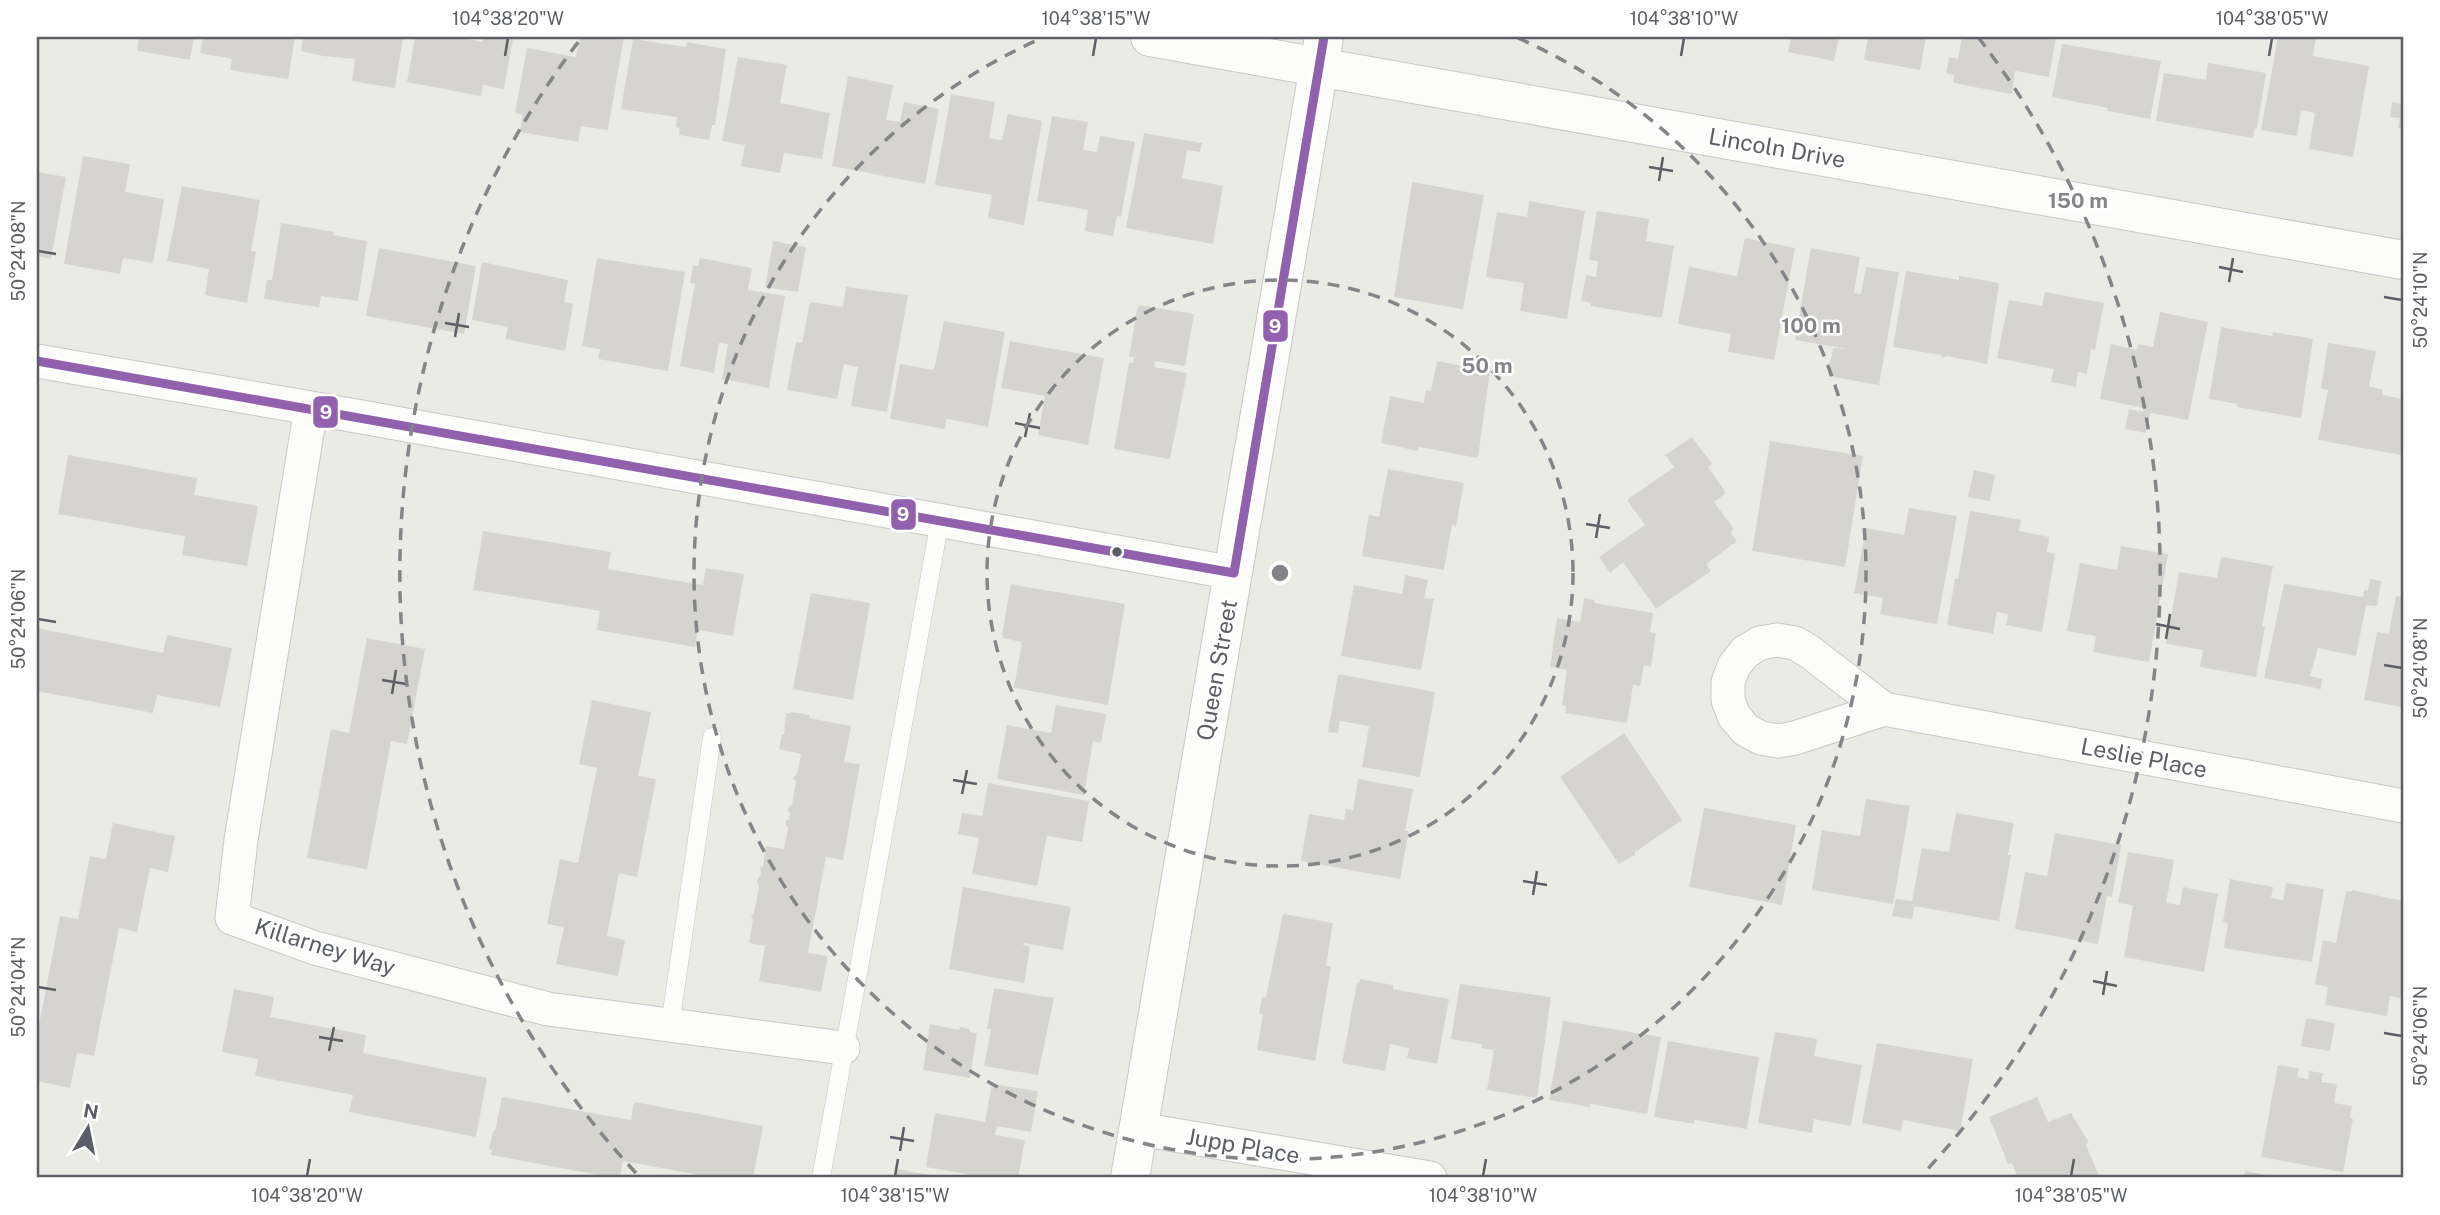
<svg xmlns="http://www.w3.org/2000/svg" width="2440" height="1215" viewBox="0 0 2440 1215" font-family="'Public Sans',sans-serif">
  <style>
    .building { fill: #d5d4d1 }
    .lines { fill: none; stroke-linecap: round; stroke-linejoin: round }
    .service-casing { stroke: #c7c8c6; stroke-width: 19 }
    .minor-casing { stroke: #c7c8c6; stroke-width: 35 }
    .tertiary-casing { stroke: #c7c8c6; stroke-width: 40 }
    .service { stroke: #fcfcfb; stroke-width: 18 }
    .minor { stroke: #fcfcfb; stroke-width: 33 }
    .tertiary { stroke: #fcfcfb; stroke-width: 38 }
    .bus-1-casing { stroke: #fff; stroke-width: 14 }
    .bus-1 { stroke: #9161ad; stroke-width: 9 }
    .ticks { fill: none; stroke: #5b5e64; stroke-width: 2.5 }
    .ring { fill: none; stroke: #838589; stroke-width: 3.5; stroke-dasharray: 12 9 }
    .bus-dot { fill: #5b5e64; stroke: #fff; stroke-width: 2.5 }
    .labels { text-anchor: middle; stroke-width: 5; stroke-linejoin: round; paint-order: stroke }
    .street-label { font-size: 23px; fill: #5b5e64; stroke: #fff }
    .centre { fill: #838589; stroke: #fff; stroke-width: 3.5 }
    .ring-label { font-size: 21px; text-anchor: middle; font-weight: bold; fill: #838589; stroke: #fff; stroke-width: 5; stroke-linejoin: round; paint-order: stroke }
    .line-badge { stroke: #fff; stroke-width: 2.5 }
    .badge-label { font-size: 19px; text-anchor: middle; font-weight: bold; fill: #fff }
    .neatline { fill: none; stroke: #5b5e64; stroke-width: 2.5 }
    .ticks-label { font-size: 18px; text-anchor: middle; fill: #5b5e64 }
  </style>
  <rect width="100%" height="100%" fill="#ebebe6"/>
  <!-- building -->
  <path class="building" d="M139,37h55l-4,23 -53,-9z
    M203,37h92l-7,42 -58,-9 2,-11 -32,-6z
    M303,37h100l-8,51 -43,-7 3,-22 -32,-3 -22,-5z
    M415,37h44l23,5 1,-5 30,2 -9,50 -21,-4 -2,11 -74,-14z
    M580,37h44l-16,93 -27,-4 -3,16 -58,-10 3,-17 -8,-2 12,-65 49,9z
    M1791,37h48l-5,24 -46,-9z
    M1868,37h58l-6,33 -56,-10z
    M1962,37h94l-7,40 -34,-6 -3,23 -59,-11 1,-8 -8,-2 3,-16 9,2z
    M2278,37h38l-3,19 56,10 -16,91 -44,-8 6,-36 -14,-3 -4,26 -36,-6z
    M633,39l53,8 1,-5 39,7 -11,76h-3l-3,15 -30,-5 1,-7 -4,-1 1,-10 -56,-8z
    M2062,44l99,17 -11,58 -43,-8 1,-3 -56,-11z
    M738,57l49,8 -7,38 50,10 -8,46 -38,-6 -4,20 -39,-7 4,-21 -23,-4z
    M2208,63l58,10 -9,55 -3,1 -1,9 -97,-17 8,-48 42,7z
    M848,76l45,9 -7,35 14,2 4,-20 35,7 -14,75 -93,-18z
    M951,94l44,8 -6,36 13,2 6,-26 34,7 -18,104 -36,-7 4,-23 -57,-10z
    M2392,102l11,2v25l-5,-1 2,-10 -10,-1z
    M1052,116l36,6 -5,28 14,2 3,-16 35,6 -14,75 -4,-1 -4,20 -28,-5 3,-21 -51,-9z
    M1144,133l58,10 -2,9 -13,-2 -5,28 41,8 -10,58 -87,-16z
    M83,156l47,8 -5,28 39,7 -11,64 -30,-5 -3,16 -56,-10z
    M37,172l29,5 -15,82 -14,-3z
    M1412,182l72,13 -21,114 -69,-12z
    M182,186l78,14 -9,51 5,1 -9,51 -42,-8 4,-26 -42,-8z
    M1529,201l56,10 -18,108 -47,-8 4,-28 -38,-6 11,-65 30,5z
    M1597,211l52,8 -3,22 28,5 -12,72 -71,-12v-3l-10,-2 5,-26 10,2 2,-16 -9,-1z
    M281,223l53,9 -1,3 34,6 -9,60 -37,-5 -2,11 -55,-8 3,-19h5z
    M1745,238l50,10 -21,112 -46,-8 3,-18 -53,-10 11,-57 48,9z
    M773,241l33,6 -8,45 -33,-5z
    M379,248l97,18 -12,68 -98,-18z
    M1811,248l49,9 -6,36 7,1 5,-27 33,5 -20,113 -51,-9 5,-28 15,1 -53,-9z
    M597,258l88,14 -17,99 -70,-12 2,-10 -18,-3z
    M700,258l52,10 -4,22 37,6 -16,92 -47,-9 6,-35 -9,-1 -5,30 -34,-7 15,-82 -5,-1 3,-18 5,1z
    M482,262l86,18 -4,22 9,2 -8,47 -60,-12 3,-12 -36,-7z
    M1906,271l53,9v-4l40,7 -12,81 -40,-8 -5,2 -1,-3 -48,-8z
    M846,287l62,8 -21,117 -36,-6 7,-39 -14,-3 -7,35 -50,-9 9,-48 6,1 8,-41 33,5z
    M2045,292l59,11 -9,47 -4,-1 -4,25 -9,-2 -2,15 -25,-5 3,-13 -57,-11 12,-58 33,6z
    M1138,305l56,9 -9,52 -30,-5 -1,6 33,6 -17,86 -56,-10 15,-86h4l1,-6h-5z
    M2160,312l48,10 -20,98 -38,-7 -4,20 -21,-4 4,-20 14,3 1,-4 -44,-9 11,-55 26,6 1,-6 15,3z
    M944,321l61,11 -17,95 -41,-8 -3,10 -54,-10 10,-55 34,6z
    M2221,327l51,9 1,-4 40,7 -12,79 -64,-11v-3l-28,-5z
    M1010,341l94,17 -16,87 -50,-10 7,-39 -44,-8z
    M2328,343l48,8 -7,35 14,4 -1,5 21,4 -1,56 -84,-15 10,-50 -7,-1z
    M1437,361l53,10 -12,87 -59,-11 -1,4 -37,-8 9,-47 34,7 2,-13 5,1z
    M1692,437l20,27 -4,3 18,26 -12,9 20,27 -4,3 7,9 -31,23 5,7 -55,38 -33,-47 -13,11 -11,-16 46,-32 -18,-25 47,-33 -9,-12z
    M1770,441l93,15 -18,111 -93,-16z
    M68,455l129,23 -3,17 64,11 -11,60 -65,-11 3,-19 -127,-22z
    M1388,469l76,14 -8,43 -4,-1 -8,45 -82,-14 7,-41 10,2z
    M1974,470l21,5 -5,26 -22,-4z
    M1909,508l48,8 -20,108 -57,-10 3,-16 -29,-5 12,-65 38,7z
    M1970,511l51,9 -2,11 30,6 -2,15 8,2 -13,78 -36,-7 2,-11 -11,-2 -4,22 -46,-9 8,-46h3z
    M483,531l128,21 -3,17 95,16 3,-17 38,6 -11,62 -35,-6 -3,17 -98,-17 3,-19 -127,-21z
    M2121,546l47,8 -19,108 -56,-10 3,-16 -29,-5 13,-68 37,7z
    M2221,557l52,9 -11,60 3,1 -9,50 -56,-10 3,-17 -37,-6 13,-72 38,6z
    M1405,575l23,5 -4,18 10,1 -13,71 -80,-14 13,-71 48,9z
    M2370,579l11,2 -4,25 -11,-1 -10,51 -38,-8 -8,28 12,3 -1,10 -57,-11 20,-94 79,13 1,-7h4z
    M1011,584l114,20 -17,101 -94,-17 8,-46 -19,-4 -1,-4z
    M811,593l59,10 -17,97 -60,-11z
    M2396,596l7,1v110l-39,-7 13,-68 12,2z
    M1584,598l11,2 -1,3 59,10 -3,19 6,1 -5,34 -7,-2 -4,21 -7,-1 -6,38 -62,-10 1,-7 -4,-1 5,-35 -17,-3 7,-49 23,4z
    M37,628l126,25 4,-18 65,13 -12,59 -63,-12 -4,18 -116,-22z
    M367,638l58,11 -18,95 -16,-3 -24,128 -60,-11 24,-129 18,4z
    M1338,674l97,18 -15,85 -58,-10 7,-41 -29,-5 -2,12 -10,-1z
    M592,700l59,12 -13,64 18,3 -19,98 -18,-4 -12,63 18,4 -7,36 -62,-12 8,-37 -17,-3 13,-65 18,4 19,-95 -18,-4z
    M1056,705l50,9 -5,29 -8,-2 -9,54 -87,-16 10,-54 44,8z
    M791,712l18,3v3l42,8 -7,36 16,2 -17,96 -17,-3 -18,96 20,3 -7,36 -62,-11 6,-35 -16,-3 4,-24 -2,-2 3,-5 5,-24 -2,-7 4,-7 -1,-7 3,-1 3,-20 18,3 4,-21 -2,-3v-5h3l1,-7 -2,-2 1,-5 3,-1 4,-24 -3,-3 4,-4 4,-20 -22,-5 3,-14h2l2,-22 4,1z
    M1624,733l58,87 -47,32v3l-16,9 -59,-87z
    M1358,779l55,10 -8,42h4l-9,48 -99,-18 8,-47 35,6 2,-11 7,1z
    M988,783l101,18 -7,41 -35,-6 -10,50 -65,-12 7,-36 -21,-4 4,-21 20,3z
    M1866,799l44,7 -17,98 -81,-14 10,-60 38,6z
    M1704,808l92,17 -14,80 -93,-18z
    M1956,813l58,10 -6,32h3l-12,66 -85,-15 -2,13 -20,-3 4,-17 16,2 10,-53 27,4z
    M113,823l62,13 -7,36 -18,-4 -13,64 -18,-4 -25,128 -17,-3 -7,35 -33,-7v-46l23,-119 18,3 12,-63 16,3z
    M2055,833l66,12 -9,52 -5,-1 -9,48 -83,-15 10,-57 22,4z
    M2128,852l46,8 -8,43 14,2 3,-18 35,7 -14,78 -80,-15 9,-52 -15,-2z
    M2230,879l43,8 -2,11 12,2 3,-17 38,6 -12,73 -88,-14 4,-25 -5,-1z
    M963,887l108,20 -8,43 -39,-7 -1,2 7,2 -6,36 -75,-14z
    M2352,890l51,11v98l-13,-3 -3,20 -62,-11 3,-18 -13,-3 8,-44 13,3 10,-52 5,1z
    M1283,914l50,9 -7,43 5,1 -16,94 -58,-11 6,-36h-4l3,-17h4z
    M1360,979l33,6v4l56,10 -12,65 -30,-6 2,-10 -19,-4 -5,27 -43,-8 15,-80h2z
    M1460,984l91,13 -14,101 -50,-8 7,-40 -12,-2v-4l-31,-5z
    M994,988l60,10 -16,77 -54,-9 7,-37h-4z
    M234,989l40,8 -4,20 96,18 -3,18 124,25 -11,59 -127,-25 4,-17 -98,-19 3,-17 -36,-7z
    M2306,1018l29,5 -5,28 -29,-5z
    M1563,1021l98,16 -14,77 -57,-10v3l-41,-7z
    M930,1024l29,6 1,-3 10,2v3l7,1 -7,45 -47,-8z
    M1775,1032l42,7 -3,17 48,9 -11,61 -37,-7 -2,14 -54,-10z
    M1668,1041l91,16 -12,72 -53,-9v4l-40,-7z
    M1877,1043l96,16 -13,72 -57,-11 -2,11 -39,-8z
    M2278,1065l21,3 -2,9 11,2 1,-8 14,2 -2,9 16,2 -3,19 18,3 -2,12 3,1 -10,53 -82,-15z
    M992,1084l46,7 -7,41 -34,-6 -2,9 30,5 -7,38h-30l-62,-11 9,-54 50,9z
    M502,1097l129,23 3,-18 129,24 -10,52h-38l-92,-17 -3,17h-4l-125,-23 1,-5 -3,-1 4,-18h2z
    M2037,1097l11,25 23,-9 17,28 -2,4 14,33h-82l-6,-15 -4,1 -19,-47z
    M897,1169l44,8v1h-46z
    M2245,1171l34,6v1h-35z"/>
  <g class="lines">
    <defs>
      <path id="service" d="M670,1025l42,-288
        M821,1178l119,-658"/>
      <path id="minor" d="M37,361l274,47 923,165
        M311,408l-70,432 -9,78 83,30 233,61 295,39
        M1884,709l-89,29 -17,3 -17,-3 -15,-8 -12,-14 -6,-16v-18l6,-16 11,-14 15,-9 17,-3 18,3 15,9 74,57 519,97
        M1139,1129l291,49"/>
      <path id="tertiary" d="M1150,37l1253,223
        M1130,1178l194,-1141"/>
    </defs>
    <!-- service casing -->
    <use href="#service" class="service-casing"/>
    <!-- minor casing -->
    <use href="#minor" class="minor-casing"/>
    <!-- tertiary casing -->
    <use href="#tertiary" class="tertiary-casing"/>
    <!-- service -->
    <use href="#service" class="service"/>
    <!-- minor -->
    <use href="#minor" class="minor"/>
    <!-- tertiary -->
    <use href="#tertiary" class="tertiary"/>
    <defs>
      <path id="bus-1" d="M37,361l1197,212 90,-536"/>
    </defs>
    <!-- bus-1 casing -->
    <use href="#bus-1" class="bus-1-casing"/>
    <!-- bus-1 -->
    <use href="#bus-1" class="bus-1"/>
  </g>
  <!-- ticks -->
  <path class="ticks" d="M505,56l3,-18M1093,56l3,-18M1681,56l3,-18M2269,56l3,-18M1649,167l24,4M1659,181l4,-24M38,251l18,3M2219,267l24,5M2229,282l4,-24M2384,297l18,3M445,323l24,4M455,337l4,-24M1015,423l25,5M1025,437l5,-24M1586,524l24,4M1596,538l4,-24M38,619l18,3M2156,624l24,5M2166,639l4,-25M2384,665l18,3M382,680l24,4M392,694l4,-24M953,780l24,4M962,794l5,-24M1523,881l24,4M1533,895l4,-24M2093,981l24,5M38,987l18,3M2103,995l4,-24M2384,1033l18,3M319,1037l24,4M329,1051l5,-24M890,1137l24,4M900,1151l4,-24M307,1176l3,-17M895,1176l3,-17M1483,1176l3,-17M2071,1176l3,-17"/>
  <!-- distance rings -->
  <g class="ring">
    <circle cx="1280" cy="573" r="293"/>
    <path d="M1518 38A586 586 0 1 1 1042 38"/>
    <path d="M636 1173A880 880 0 0 1 582 37M1978 37A880 880 0 0 1 1924 1173"/>
  </g>
  <!-- markers -->
  <circle class="bus-dot" cx="1117" cy="552" r="6"/>
  <g class="labels">
    <!-- street labels -->
    <g class="street-label">
      <text transform="translate(1777 148) rotate(10)" y="8">Lincoln Drive</text>
      <text transform="translate(1217 670) rotate(-80)" y="8">Queen Street</text>
      <text transform="translate(2144 758) rotate(11)" y="8">Leslie Place</text>
      <text transform="translate(325 947) rotate(17)" y="8">Killarney Way</text>
      <text transform="translate(1243 1146) rotate(10)" y="8">Jupp Place</text>
    </g>
  </g>
  <circle cx="1280" cy="573" r="10" class="centre"/>
  <g class="ring-label">
    <text x="2078" y="208">150 m</text>
    <text x="1811" y="333">100 m</text>
    <text x="1487" y="373">50 m</text>
  </g>
  <g class="line-badge">
    <rect x="1262" y="309" width="27" height="34" rx="7" fill="#9161ad"/>
    <rect x="312" y="395" width="27" height="34" rx="7" fill="#9161ad"/>
    <rect x="890" y="498" width="27" height="33" rx="7" fill="#9161ad"/>
  </g>
  <g class="badge-label">
    <text x="1275" y="333">9</text>
    <text x="326" y="419">9</text>
    <text x="903" y="521">9</text>
  </g>
  <!-- border -->
  <rect width="2440" height="1215" fill="none" stroke="#ffffff" stroke-width="77"/>
  <!-- north arrow -->
  <g transform="translate(88 1128) rotate(10)" stroke="#ffffff" stroke-width="5" paint-order="stroke">
  <path d="M0-5L12 26L0 18L-12 26Z" fill="#5b5e64"/>
  <text y="-10" font-size="19" font-weight="bold" text-anchor="middle" fill="#5b5e64">N</text>
  </g>
  <rect x="38" y="38" width="2364" height="1138" class="neatline"/>
  <g class="ticks-label">
    <text x="508" y="25">104°38'20"W</text>
    <text x="1096" y="25">104°38'15"W</text>
    <text x="1684" y="25">104°38'10"W</text>
    <text x="2272" y="25">104°38'05"W</text>
    <text transform="translate(19 251) rotate(-90)" y="6">50°24'08"N</text>
    <text transform="translate(2421 300) rotate(-90)" y="6">50°24'10"N</text>
    <text transform="translate(19 619) rotate(-90)" y="6">50°24'06"N</text>
    <text transform="translate(2421 668) rotate(-90)" y="6">50°24'08"N</text>
    <text transform="translate(19 987) rotate(-90)" y="6">50°24'04"N</text>
    <text transform="translate(2421 1036) rotate(-90)" y="6">50°24'06"N</text>
    <text x="307" y="1202">104°38'20"W</text>
    <text x="895" y="1202">104°38'15"W</text>
    <text x="1483" y="1202">104°38'10"W</text>
    <text x="2071" y="1202">104°38'05"W</text>
  </g>
</svg>
